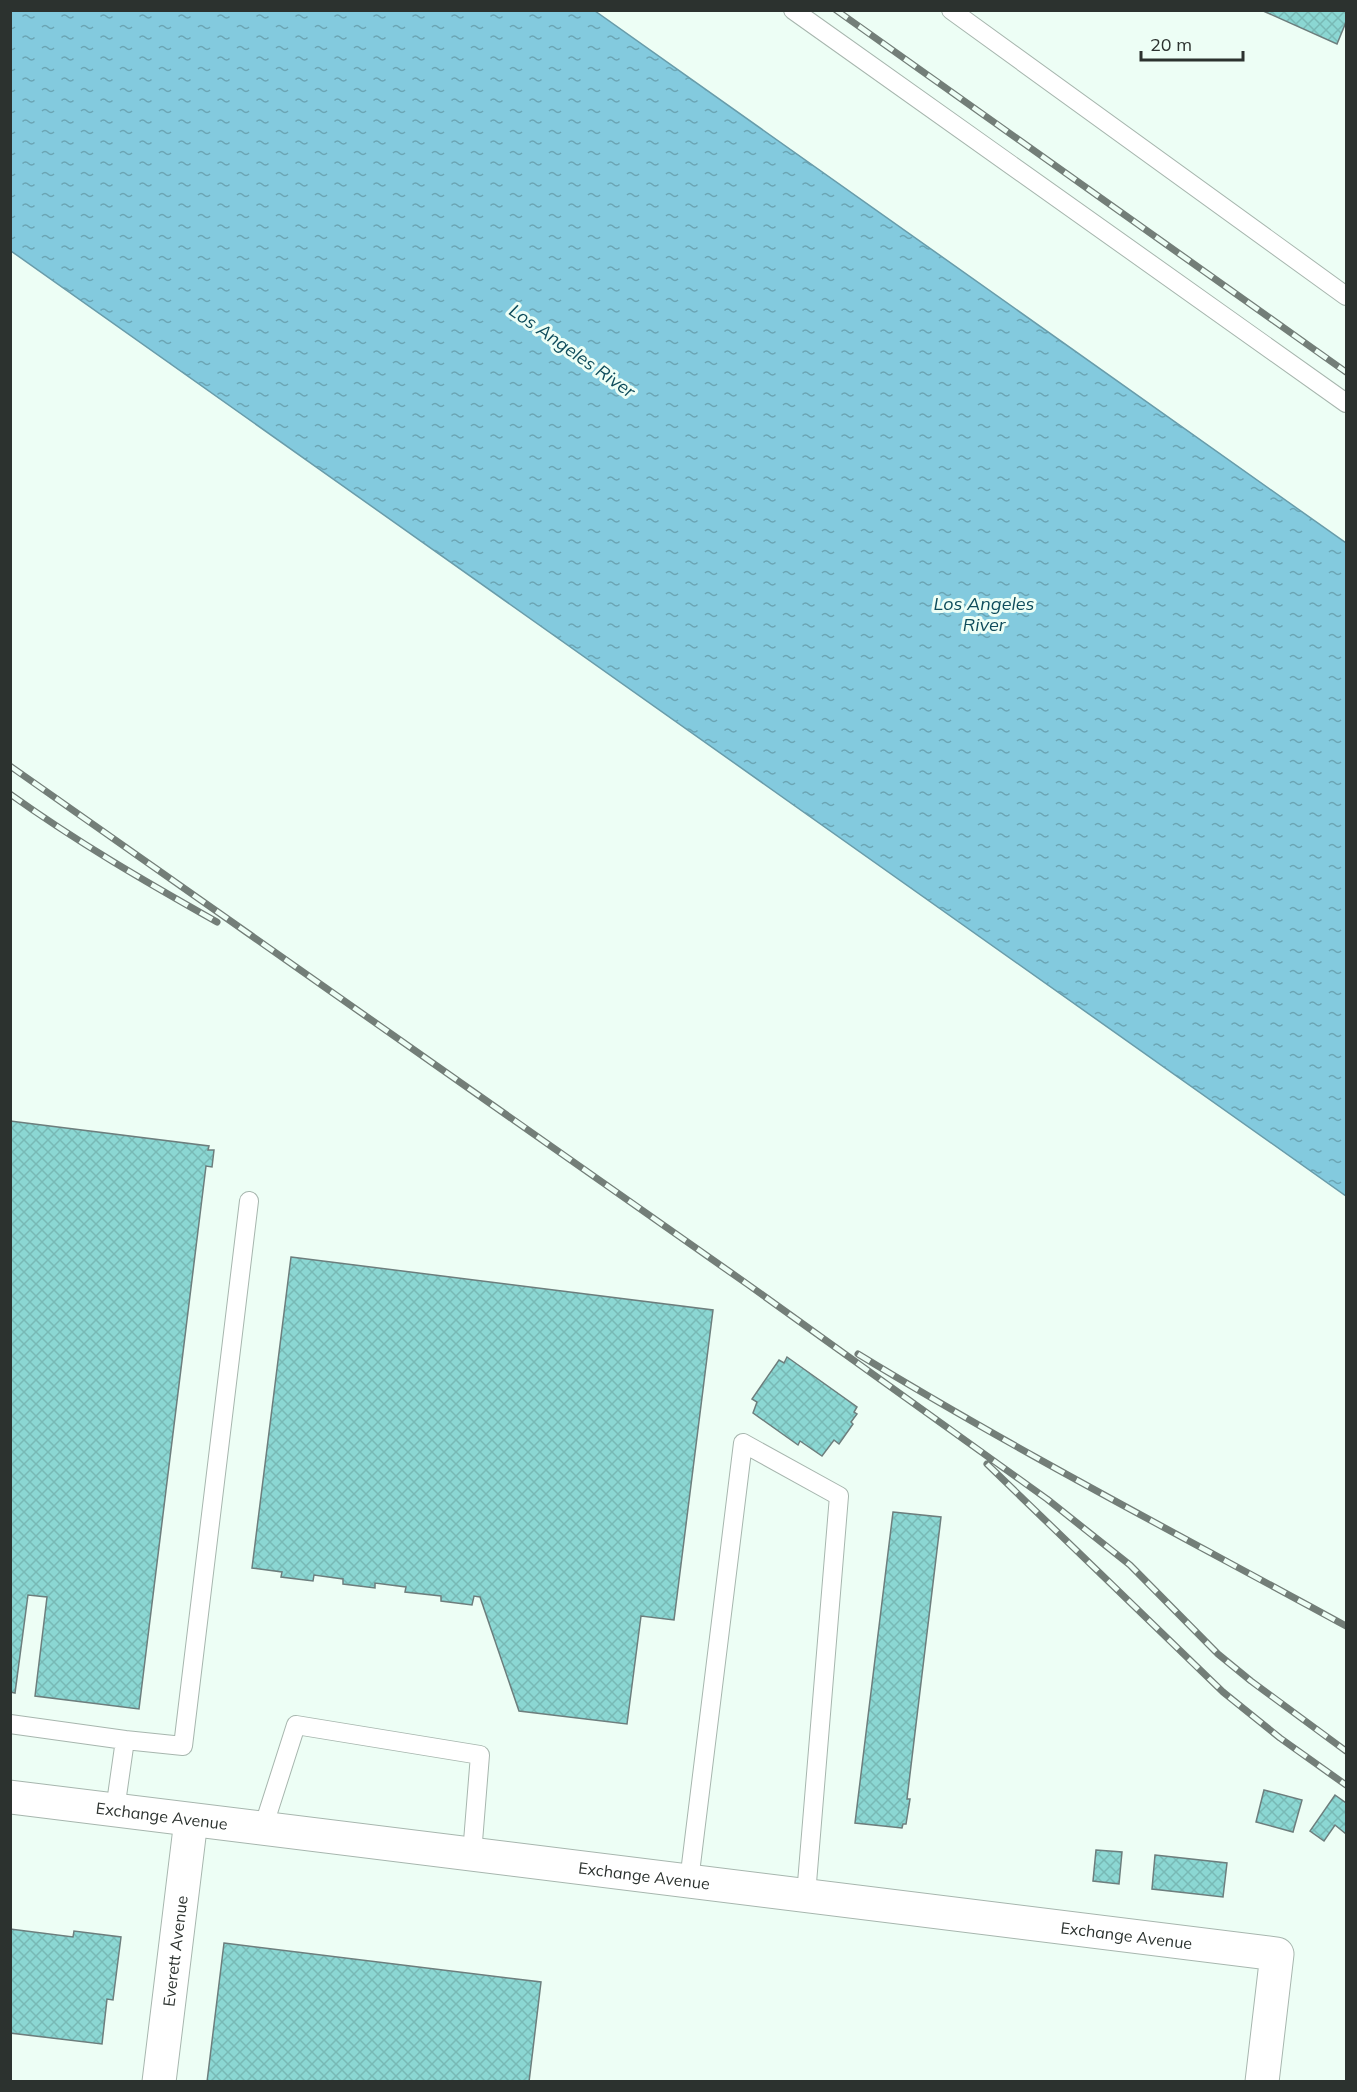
<svg xmlns="http://www.w3.org/2000/svg" width="1357" height="2092" viewBox="0 0 1357 2092" font-family="Mulish,sans-serif">
  <style>
    .water { fill: url(#water-ripples); stroke: #699caa; stroke-width: 1.5 }
    .building { fill: url(#building-cross-hatch); stroke: #6d7e7d; stroke-width: 1.5 }
    .lines { fill: none; stroke-linecap: round; stroke-linejoin: round }
    .service-casing { stroke: #a7b6ae; stroke-width: 20 }
    .minor-casing { stroke: #a7b6ae; stroke-width: 35 }
    .service { stroke: #fff; stroke-width: 18 }
    .minor { stroke: #fff; stroke-width: 33 }
    .rail-casing { stroke: #737e78; stroke-width: 7 }
    .rail { stroke: #edfef5; stroke-width: 4.5; stroke-dasharray: 14; stroke-linecap: butt }
    .labels { text-anchor: middle; stroke-width: 6; stroke-linejoin: round; paint-order: stroke }
    .street-label { font-size: 16px; fill: #2c322f; stroke: #edfef5 }
    .water-label { font-size: 18px; font-style: italic; fill: #0e4c5b; stroke: #edfef5 }
  </style>
  <defs>
    <pattern id="water-ripples" width="26" height="14" patternUnits="userSpaceOnUse" patternTransform="scale(1.5)"><rect width="26" height="14" fill="#83cade"/><path d="M2 4q2-2 4 0t4 0M15 11q2-2 4 0t4 0" fill="none" stroke="#6ba5b4"/></pattern>
    <pattern id="building-cross-hatch" width="8" height="8" patternUnits="userSpaceOnUse" patternTransform="scale(1.5)"><rect width="8" height="8" fill="#8bd7d3"/><path d="M0 0l8 8M0 8l8-8" fill="none" stroke="#78b9b5"/></pattern>
  </defs>
  <rect width="100%" height="100%" fill="#edfef5"/>
  <!-- water -->
  <path class="water" d="M11,10l584,1 751,532v653l-1335,-945z"/>
  <!-- building -->
  <path class="building" d="M1261,10h85v12l-9,22z
    M10,1121l199,25 -1,4h6l-2,17 -6,-1 -67,543 -104,-13 12,-99 -19,-2 -13,98 -5,-1z
    M291,1257l422,53 -39,310 -33,-4 -14,108 -108,-13 -39,-114 -6,-1 -2,9 -31,-4v-5l-36,-4 1,-5 -31,-4v5l-32,-4v-5l-29,-4 -1,6 -32,-4 1,-5 -30,-4z
    M787,1357l70,50 -3,5 3,2 -6,8 2,2 -14,20 -5,-4 -12,16 -22,-15 -2,4 -45,-32 4,-11 -5,-3 27,-39 5,3z
    M893,1512l48,5 -34,282h3l-4,25h-3l-1,4 -47,-5z
    M1264,1790l38,10 -9,32 -37,-10z
    M1335,1795l11,8v31l-11,-9 -11,16 -14,-10z
    M1096,1850l26,2 -3,32 -26,-3z
    M1155,1855l72,8 -4,34 -71,-8z
    M10,1929l63,8 1,-6 47,6 -8,63 -6,-1 -5,45 -92,-11z
    M224,1943l317,39 -12,100h-322z"/>
  <g class="lines">
    <defs>
      <path id="service" d="M793,10l553,393
        M951,10l395,286
        M10,1724l115,16 -10,70
        M125,1740l58,6 66,-545
        M263,1828l33,-103 184,30 -8,99
        M689,1881l54,-438 96,53 -33,399"/>
      <g id="minor">
        <path id="s1" d="M10,1797l1267,157 -15,128"/>
        <path id="s2" d="M159,2082l32,-262"/>
      </g>
    </defs>
    <!-- service casing -->
    <use href="#service" class="service-casing"/>
    <!-- minor casing -->
    <use href="#minor" class="minor-casing"/>
    <!-- service -->
    <use href="#service" class="service"/>
    <!-- minor -->
    <use href="#minor" class="minor"/>
    <defs>
      <path id="rail" d="M836,10l510,362
        M10,766l740,520 297,213 83,66 88,89 33,27 95,70
        M10,794c67,48 136,88 207,128
        M858,1354c159,97 325,183 488,272
        M987,1464l236,228 57,46 66,47"/>
    </defs>
    <!-- rail casing -->
    <use href="#rail" class="rail-casing"/>
    <!-- rail -->
    <use href="#rail" class="rail"/>
  </g>
  <g class="labels">
    <!-- street labels -->
    <g class="street-label">
      <text dy="6" stroke="none"><textPath href="#s1" startOffset="153">Exchange Avenue</textPath></text>
      <text dy="6" stroke="none"><textPath href="#s1" startOffset="639">Exchange Avenue</textPath></text>
      <text dy="6" stroke="none"><textPath href="#s1" startOffset="1125">Exchange Avenue</textPath></text>
      <text dy="6" stroke="none"><textPath href="#s2" startOffset="132">Everett Avenue</textPath></text>
    </g>
    <!-- water labels -->
    <g class="water-label">
      <text transform="translate(572 351) rotate(35)" y="6">Los Angeles River</text>
      <text x="984" y="610">Los Angeles<tspan x="984" dy="21">River</tspan></text>
    </g>
  </g>
  <!-- border -->
  <rect width="1357" height="2092" fill="none" stroke="#2c322f" stroke-width="24"/>
  <!-- scale -->
  <path d="M1141 51v9h102v-9" fill="none" stroke="#2c322f" stroke-width="3"/>
  <text x="1150" y="51" font-size="18" fill="#2c322f" stroke="#edfef5" stroke-width="4.5" paint-order="stroke">20 m</text>
</svg>
